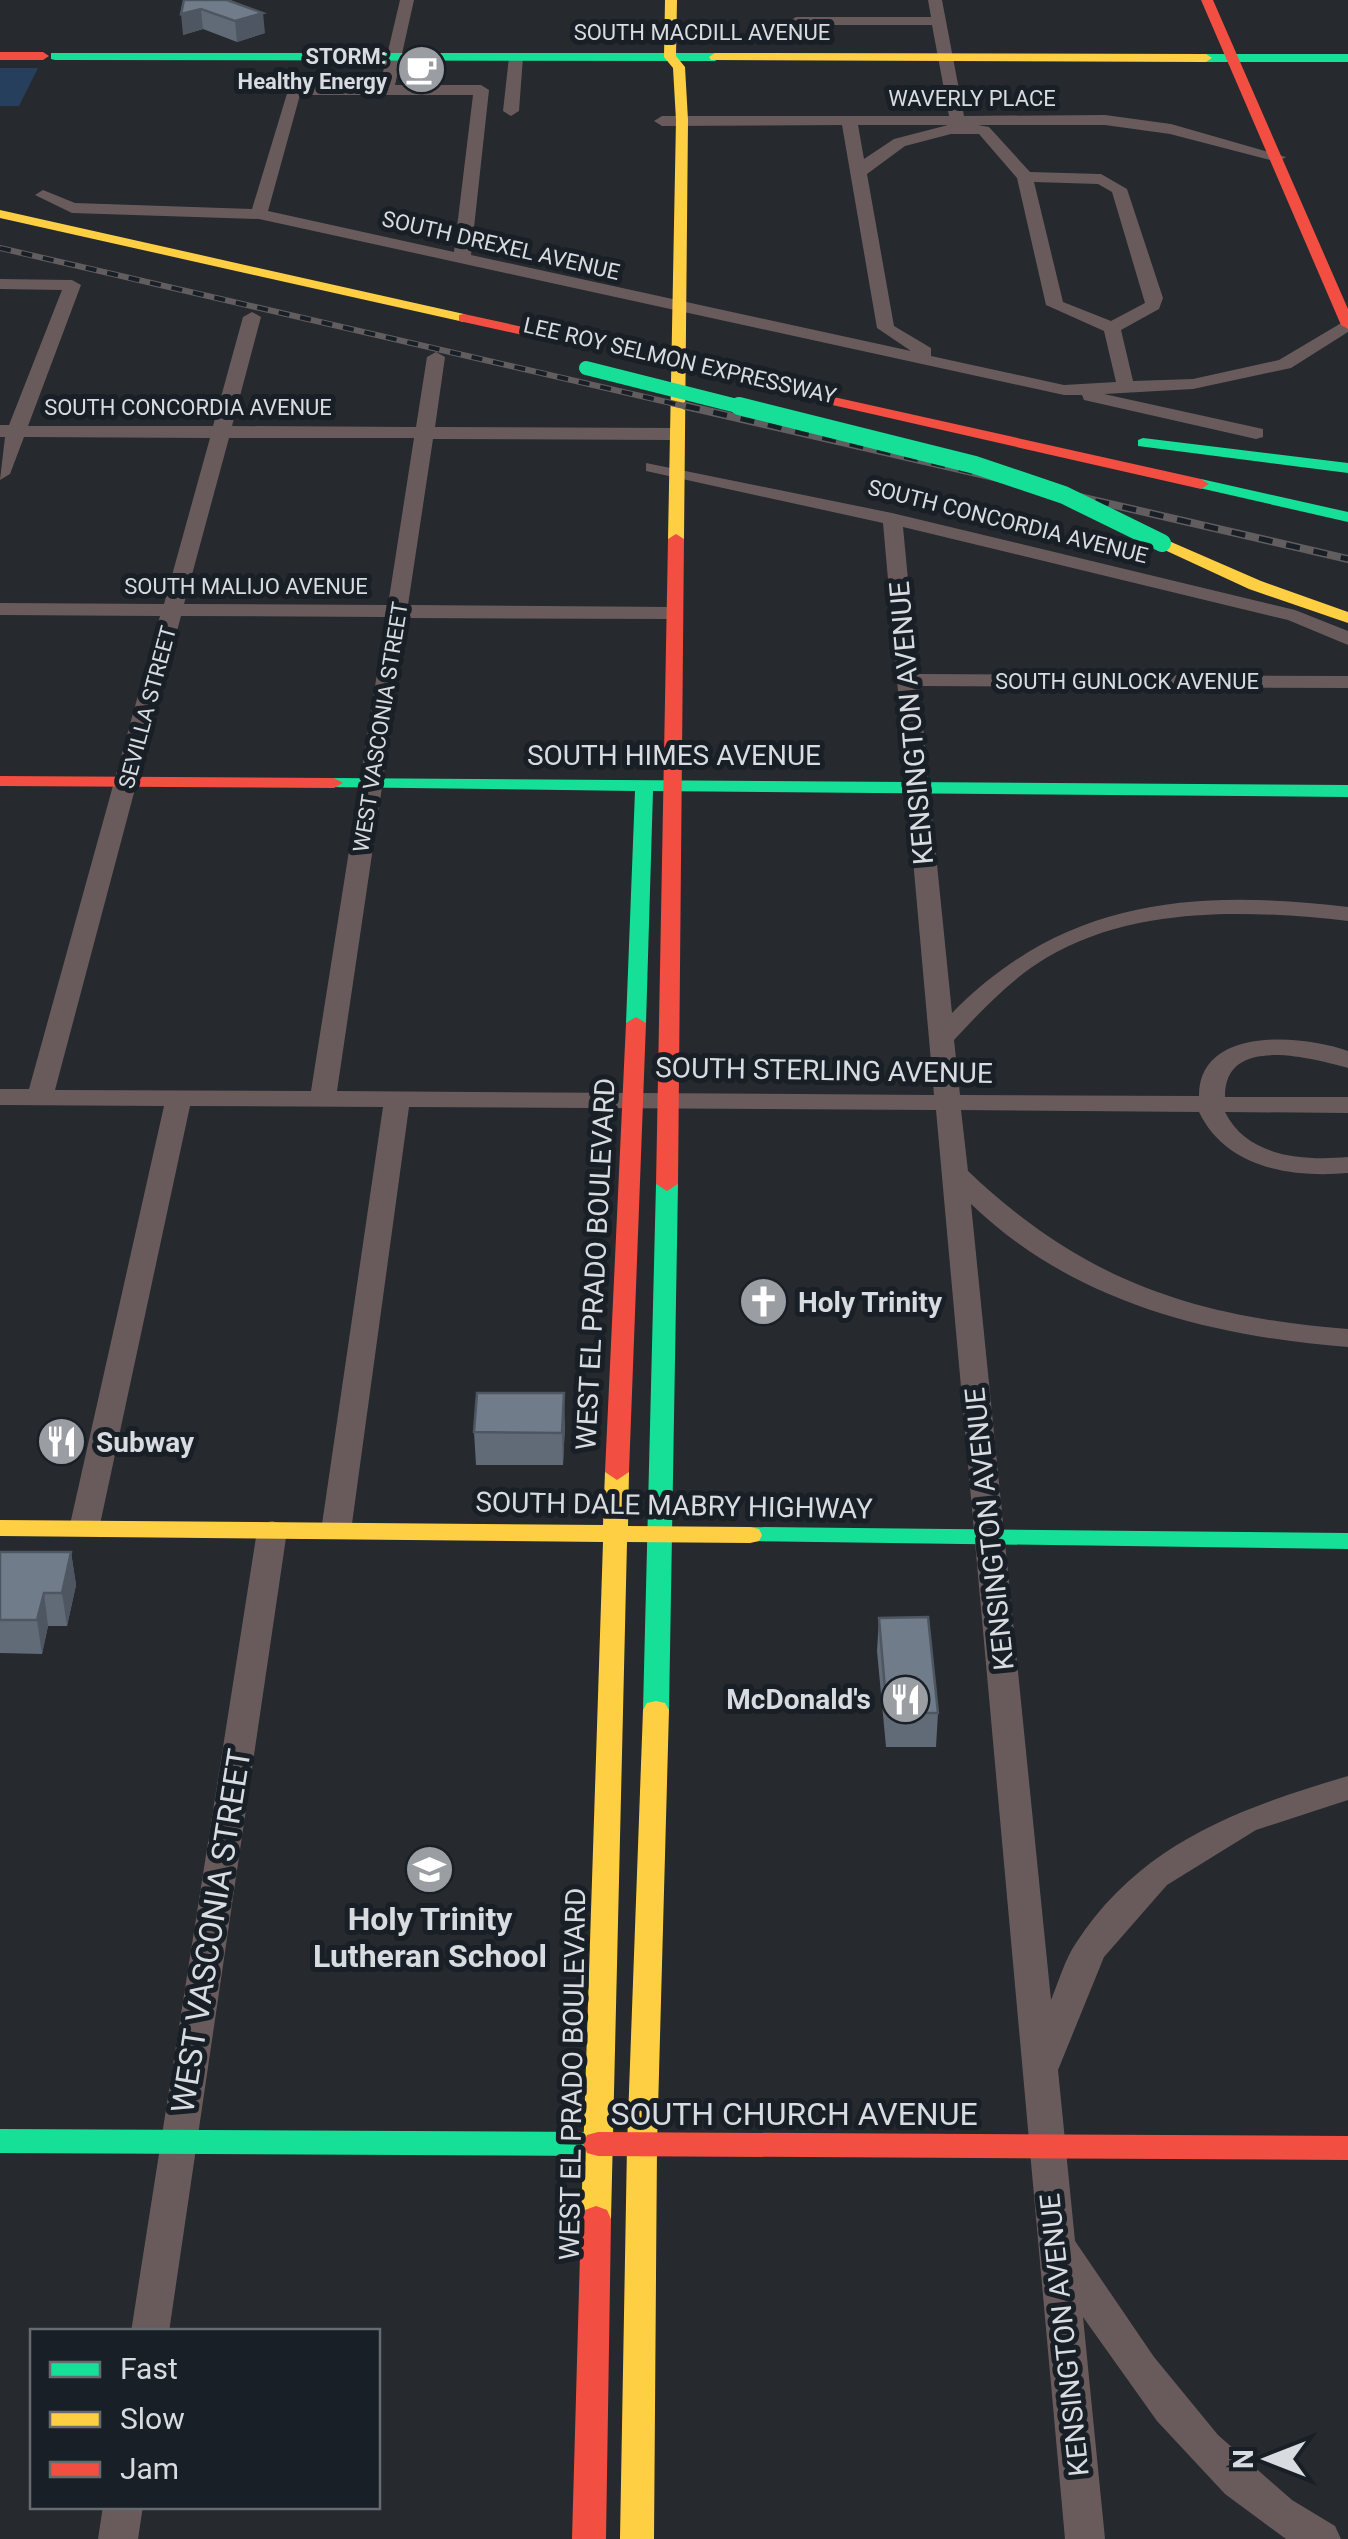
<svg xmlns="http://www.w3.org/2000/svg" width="1348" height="2539" viewBox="0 0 1348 2539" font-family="Roboto,sans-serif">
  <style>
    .green { fill: #253f5d }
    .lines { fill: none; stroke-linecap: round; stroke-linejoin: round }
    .street { fill: #695b5c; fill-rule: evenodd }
    .fast { fill: #16e098; fill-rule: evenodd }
    .slow { fill: #ffcf43; fill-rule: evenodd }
    .jam { fill: #f24e42; fill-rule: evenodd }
    .rail-far1-casing { stroke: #625d5f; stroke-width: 6 }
    .rail-casing { stroke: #625d5f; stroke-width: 8 }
    .rail-far1 { stroke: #191f26; stroke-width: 4; stroke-dasharray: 11; stroke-linecap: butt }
    .rail { stroke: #191f26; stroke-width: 5; stroke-dasharray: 14; stroke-linecap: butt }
    .fast-bridge-far1 { stroke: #16e098; stroke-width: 14 }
    .fast-bridge { stroke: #16e098; stroke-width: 18 }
    .wall { fill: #606b77 }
    .shaded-wall { fill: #4e5761 }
    .building { fill: #707c8a; stroke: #4e5761; stroke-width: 2.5 }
    .labels { text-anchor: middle; stroke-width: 10; stroke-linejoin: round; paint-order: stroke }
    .far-street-label { font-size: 22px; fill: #d8dce1; stroke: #191f26 }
    .far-poi-label { font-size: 22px; font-weight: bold; fill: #d8dce1; stroke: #191f26; text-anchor: end }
    .street-label { font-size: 28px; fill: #d8dce1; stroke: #191f26 }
    .poi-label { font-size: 28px; font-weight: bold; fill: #d8dce1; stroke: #191f26; text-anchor: start }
    .near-poi-label { font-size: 32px; font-weight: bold; fill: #d8dce1; stroke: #191f26 }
    .near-street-label { font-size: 32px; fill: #d8dce1; stroke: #191f26 }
  </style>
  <rect width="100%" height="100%" fill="#26292d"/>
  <!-- green -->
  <path class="green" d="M0,68h38l-19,38h-19z"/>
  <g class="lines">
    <!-- street -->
    <path class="street" d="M400,0h14l-19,85h86l8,5 -18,165 440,96 -34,-23 -35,-203 -180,1 -8,-5 8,-5h287l-17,-91h-136l-7,-4 7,-4h135l-3,-17h14l22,116 141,-1 66,9 115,33 -8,5 -108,-28 -65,-9h-127l11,2 41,45 71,2 26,15 36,109 -4,11 -38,21 12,51 60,-2 86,-19 69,-41v13l-57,36 -98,21 -89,5 159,35v8l-7,2 -172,-39 -2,-5h-18l-805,-176 -187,-6 -37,-18 8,-5 32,13 177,6 37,-122 91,-2zM300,95h173l-19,157 -186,-41zM858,125h90l-54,14 -30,20zM951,134h28l38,44 29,127 58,26 12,51 -52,3 -133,-29v-8l-37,-22 -27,-152 38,-28zM1034,182l64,2 14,8 33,111 -34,18 -48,-19z
      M516,53l7,4 -4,54 -8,5 -8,-5 6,-54z
      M0,279l72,1 9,5 -53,141h185l30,-109 9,-5 9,5 -29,109 184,1 11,-70 9,-5 9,5 -10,70 241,1 9,6 -9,6 -243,-1 -25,166 265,2 10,6 -10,6 -266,-1 -70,473 597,4 -51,-572 -237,-52v-8l246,50 403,97 53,21v14l-60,-25 -385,-93 14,147 431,2v12l-429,-2 33,327c113,-115 243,-124 396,-106v14c-98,-11 -214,-16 -302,37 -35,21 -64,52 -92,82l6,55 239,1c0,-71 105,-61 149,-45v17c-35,-9 -124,-35 -123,29h123v16l-123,-1c22,45 78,49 123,45v16c-57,5 -122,-5 -149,-61l-238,-2 7,61c114,109 225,146 380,158v18c-138,-11 -274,-44 -377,-143l80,796c8,-19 14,-41 25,-57 65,-100 164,-135 272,-167v24l-92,30 -89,55 -63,72 -46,113 17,171 79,116 64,78 74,65 43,26 6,13h-55l-61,-45 -68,-73 -74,-104 22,222h-40l-129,-1429 -527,-3 -58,424 -4,7h-22l-4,-7 62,-424 -193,-1 -91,423 -4,7h-22l-4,-7 95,-423 -164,-1v-16h29l131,-473 -160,-1v-12l164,1 46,-166 -186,-1 -14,37 -10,6 5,-43h-5v-12h9l53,-135 -62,-1zM229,438h185l-26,167 -204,-1zM181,616l205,1 -75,474 -256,-1z
      M272,1521l11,3 4,7 -118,801h-38l126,-801 4,-7z
      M103,2506h40l-5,33h-40z"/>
    <!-- fast -->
    <path class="fast" d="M51,53h664l6,4 -6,4 -660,-1 -4,-1z
      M1348,54v8h-142l-6,-4 6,-4z
      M1143,438l205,25v10l-210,-27v-6z
      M1201,479l147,33v10l-153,-35v-6z
      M334,778l1014,7v12l-695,-6 -7,232 -10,6 -10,-6 9,-232 -307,-4 -3,-4z
      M667,1177l11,7 -9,526 -4,7h-18l-4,-7 13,-526z
      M750,1527l598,6v16l-607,-8 -3,-6 3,-6z
      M0,2129l598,3 11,3 4,9 -4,9 -11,3 -598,-3z"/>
    <!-- slow -->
    <path class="slow" d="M665,0h12l-1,56 9,11 3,53 -4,419 -8,5 -8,-5 8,-419 -3,-52 -9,-11z
      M715,53l491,1 6,4 -6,4 -495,-2 -2,-3z
      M0,210l464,104 7,4 -7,4 -464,-104z
      M1162,538l99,43 87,31v11l-99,-34 -93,-43 -2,-3z
      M617,1464l12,8 -1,54 122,1 9,2 3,6 -3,6 -9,2 -123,-1 -16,677 -4,9 -11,4 -11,-4 -4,-9 22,-677 -603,-6v-16l603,5 2,-53z
      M656,1701l9,2 4,7 -12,436 -3,393h-34l7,-393 16,-436 4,-7z"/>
    <!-- jam -->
    <path class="jam" d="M1201,0h12l135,309v20l-7,-4z
      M0,52h43l6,4 -6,4h-43z
      M464,314l123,27 7,4 -7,4 -128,-28v-6z
      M749,378l452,101 8,5 -8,5 -457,-104v-6z
      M676,534l8,5 -6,645 -11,7 -11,-7 12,-645z
      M0,776l334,2 9,5 -9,5 -334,-2z
      M636,1017l10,6 -17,449 -12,8 -12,-8 21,-449z
      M598,2132l750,4v24l-750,-4 -11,-3 -4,-9 4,-9z
      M596,2206l11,4 4,9 -5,320h-34l9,-320 4,-9z"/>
    <defs>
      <path id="rail-far1" d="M0,248l697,161"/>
      <path id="rail" d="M686,406l662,153"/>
    </defs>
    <!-- rail-far1 casing -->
    <use href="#rail-far1" class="rail-far1-casing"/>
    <!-- rail casing -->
    <use href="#rail" class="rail-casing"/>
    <!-- rail-far1 -->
    <use href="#rail-far1" class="rail-far1"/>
    <!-- rail -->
    <use href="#rail" class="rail"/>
    <!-- fast-bridge-far1 -->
    <path class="fast-bridge-far1" d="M586,368l163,41"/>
    <!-- fast-bridge -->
    <path class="fast-bridge" d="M739,406l236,59 89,30 98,48"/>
  </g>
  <!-- wall -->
  <path class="wall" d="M184,0h48l-1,1 34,32 -28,9 -34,-13 -20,6z
    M565,1425l-2,40h-87l-2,-33z
    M0,1552h71l5,33 -9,41h-19l-6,28 -42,-1z
    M879,1618l59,95 -2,34h-50l-9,-96z"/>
  <!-- shaded-wall -->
  <path class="shaded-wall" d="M201,9l2,20 -20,6 -2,-21z
    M263,13l2,20 -28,9 -2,-21z
    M564,1393l1,32 -2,40 -1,-32z
    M71,1552l5,33 -9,41 -5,-33z
    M44,1593l4,33 -6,28 -5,-34z"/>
  <!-- building -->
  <path class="building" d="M184,0h43l36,13 -28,8 -34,-12 -20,5z
    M477,1393h87l-2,40 -88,-1z
    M0,1552h71l-9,41h-18l-7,27h-37z
    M928,1617l10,96h-51l-8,-95z"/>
  <!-- icons -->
  <defs>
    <symbol id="cafe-disc" viewBox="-11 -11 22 22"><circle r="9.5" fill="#9a9da2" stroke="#191f26"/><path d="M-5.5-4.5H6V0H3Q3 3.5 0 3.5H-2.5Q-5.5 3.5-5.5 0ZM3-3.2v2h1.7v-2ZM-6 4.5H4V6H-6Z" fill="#fff"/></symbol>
    <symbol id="church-disc" viewBox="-11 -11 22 22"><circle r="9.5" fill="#9a9da2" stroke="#191f26"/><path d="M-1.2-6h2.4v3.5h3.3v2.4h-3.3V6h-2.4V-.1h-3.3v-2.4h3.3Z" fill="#fff"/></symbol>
    <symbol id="restaurant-disc" viewBox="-11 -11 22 22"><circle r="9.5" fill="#9a9da2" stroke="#191f26"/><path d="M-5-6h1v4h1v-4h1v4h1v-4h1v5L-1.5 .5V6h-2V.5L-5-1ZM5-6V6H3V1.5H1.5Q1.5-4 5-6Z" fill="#fff"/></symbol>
    <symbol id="school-disc" viewBox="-11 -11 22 22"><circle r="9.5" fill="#9a9da2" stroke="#191f26"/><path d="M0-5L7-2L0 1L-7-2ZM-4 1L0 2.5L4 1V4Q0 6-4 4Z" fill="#fff"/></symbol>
  </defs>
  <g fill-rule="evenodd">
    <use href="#cafe-disc" x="394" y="42" width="55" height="55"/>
    <use href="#church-disc" x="736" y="1274" width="55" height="55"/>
    <use href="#restaurant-disc" x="34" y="1414" width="55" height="55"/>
    <use href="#restaurant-disc" x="878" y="1672" width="55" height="55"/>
    <use href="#school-disc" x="402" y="1842" width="55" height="55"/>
  </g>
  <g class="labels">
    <!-- far-street labels -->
    <g class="far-street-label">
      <text x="702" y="40">SOUTH MACDILL AVENUE</text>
      <text x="972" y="106">WAVERLY PLACE</text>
      <text transform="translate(501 245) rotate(13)" y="8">SOUTH DREXEL AVENUE</text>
      <text transform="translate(680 360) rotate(13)" y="8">LEE ROY SELMON EXPRESSWAY</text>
      <text x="188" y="415">SOUTH CONCORDIA AVENUE</text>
      <text transform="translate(1008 521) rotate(14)" y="8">SOUTH CONCORDIA AVENUE</text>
      <text x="246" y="594">SOUTH MALIJO AVENUE</text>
      <text x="1127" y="689">SOUTH GUNLOCK AVENUE</text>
      <text transform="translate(147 707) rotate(-75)" y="8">SEVILLA STREET</text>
      <text transform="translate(380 727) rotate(-81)" y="8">WEST VASCONIA STREET</text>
    </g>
    <!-- far-poi labels -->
    <g class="far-poi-label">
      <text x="387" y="64">STORM:<tspan x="387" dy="25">Healthy Energy</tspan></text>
    </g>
    <!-- street labels -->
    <g class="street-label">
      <text transform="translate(911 723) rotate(-95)" y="10">KENSINGTON AVENUE</text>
      <text x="674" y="765">SOUTH HIMES AVENUE</text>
      <text transform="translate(824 1070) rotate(1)" y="10">SOUTH STERLING AVENUE</text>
      <text transform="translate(595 1264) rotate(-87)" y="10">WEST EL PRADO BOULEVARD</text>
      <text transform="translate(674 1505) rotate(1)" y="10">SOUTH DALE MABRY HIGHWAY</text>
      <text transform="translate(989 1529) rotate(-96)" y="10">KENSINGTON AVENUE</text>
      <text transform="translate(572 2074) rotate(-89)" y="10">WEST EL PRADO BOULEVARD</text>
      <text transform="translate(1064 2335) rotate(-96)" y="10">KENSINGTON AVENUE</text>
    </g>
    <!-- poi labels -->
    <g class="poi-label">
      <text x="798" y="1312">Holy Trinity</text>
      <text x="96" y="1452">Subway</text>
      <text x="871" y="1709" text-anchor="end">McDonald's</text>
    </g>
    <!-- near-poi labels -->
    <g class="near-poi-label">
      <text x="430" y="1930">Holy Trinity<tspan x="430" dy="37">Lutheran School</tspan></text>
    </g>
    <!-- near-street labels -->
    <g class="near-street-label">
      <text transform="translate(211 1931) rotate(-81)" y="11">WEST VASCONIA STREET</text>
      <text x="794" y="2125">SOUTH CHURCH AVENUE</text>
    </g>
  </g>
  <!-- legend -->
  <rect x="30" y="2329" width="350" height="180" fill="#191f26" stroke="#656b71" stroke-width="2.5"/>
  <rect x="50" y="2362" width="50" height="15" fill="#16e098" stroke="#656b71" stroke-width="2.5"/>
  <text x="120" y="2379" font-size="30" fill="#d8dce1">Fast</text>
  <rect x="50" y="2412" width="50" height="15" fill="#ffcf43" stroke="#656b71" stroke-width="2.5"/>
  <text x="120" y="2429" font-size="30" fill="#d8dce1">Slow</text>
  <rect x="50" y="2462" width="50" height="15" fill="#f24e42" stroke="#656b71" stroke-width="2.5"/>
  <text x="120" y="2479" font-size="30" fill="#d8dce1">Jam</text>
  <!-- north arrow -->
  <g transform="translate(1268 2459) rotate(270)" stroke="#191f26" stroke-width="8" paint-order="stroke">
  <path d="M0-8L18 38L0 25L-18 38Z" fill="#d8dce1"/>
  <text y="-15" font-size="28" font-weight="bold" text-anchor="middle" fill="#d8dce1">N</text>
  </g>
</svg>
